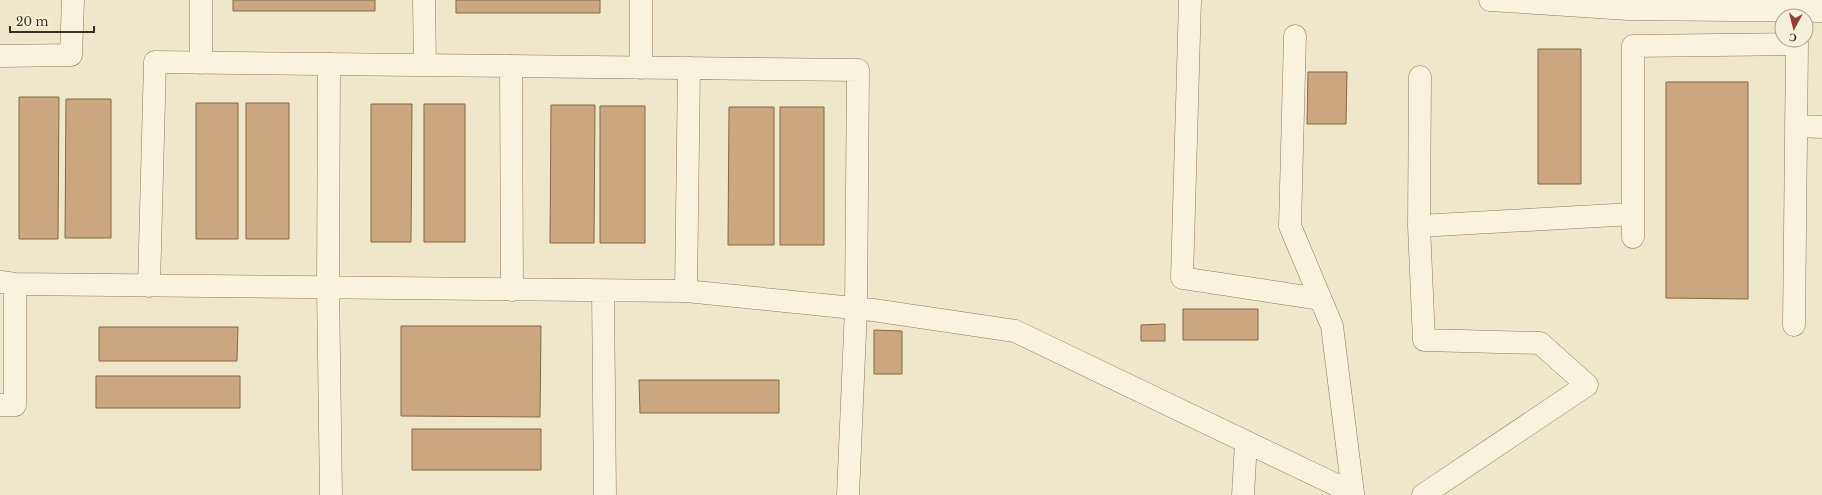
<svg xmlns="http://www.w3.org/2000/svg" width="1822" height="495" viewBox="0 0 1822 495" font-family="'Libre Baskerville',serif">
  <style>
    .building { fill: #cba781; stroke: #886745 }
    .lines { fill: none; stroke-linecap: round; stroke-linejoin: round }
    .minor-casing { stroke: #8a7a5e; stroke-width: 23 }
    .minor { stroke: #f8f3dd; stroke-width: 22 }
  </style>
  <rect width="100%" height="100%" fill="#eee7c9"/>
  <!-- building -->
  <path class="building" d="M233,0h142v11h-142z
    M456,0h144v13h-144z
    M1538,49h43v135h-43z
    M1308,72h39l-1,52h-39z
    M1666,82h82v217l-82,-1z
    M19,97h40l-1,142h-39z
    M66,99h45v139h-46z
    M196,103h42v136h-42z
    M246,103h43v136h-43z
    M371,104h41l-1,138h-40z
    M424,104h41v138h-41z
    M551,105h44l-1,138h-44z
    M600,106h45v137h-45z
    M729,107h45v138h-46z
    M780,107h44v138h-44z
    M1183,309h75v31h-75z
    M1165,324v17h-24v-16z
    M401,326h140l-1,91 -139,-1z
    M99,327h139l-1,34h-138z
    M874,330l28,1v43h-28z
    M96,376h144v32h-144z
    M639,380h140v33h-139z
    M412,429h129v41h-129z"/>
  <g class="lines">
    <defs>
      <path id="minor" d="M201,0v63
        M424,0l1,65
        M641,0v68
        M1190,0l-8,278 138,21
        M1490,0l138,9 194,2
        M1295,36l-5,190 42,100 21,167
        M0,56l71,-1 2,-55
        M329,64l-1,224 3,207
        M511,66l1,224
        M1420,77l-1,149 5,114 116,3 47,42 -164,110
        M1796,126l26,1
        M1419,226l214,-12
        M1633,237v-191l164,-2 -3,281
        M15,284l671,7 187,19 142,21 338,162v2
        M149,286l6,-224 703,8 -2,239 -8,186
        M603,291l2,204
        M686,291l3,-223
        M0,405h15v-121l-14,-2
        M1243,495l3,-53"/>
    </defs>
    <!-- minor casing -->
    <use href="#minor" class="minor-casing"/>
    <!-- minor -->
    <use href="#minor" class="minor"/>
  </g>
  <!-- north arrow -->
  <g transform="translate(1794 28) rotate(187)"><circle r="19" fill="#f5f0d9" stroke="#aba38f"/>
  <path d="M0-3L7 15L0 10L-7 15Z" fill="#973a30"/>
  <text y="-6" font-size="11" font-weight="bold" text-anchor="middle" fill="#3b3021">С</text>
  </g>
  <!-- scale -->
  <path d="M10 26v6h84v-6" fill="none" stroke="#3b3021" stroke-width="2"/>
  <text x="16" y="26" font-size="12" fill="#3b3021" stroke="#f5f0d9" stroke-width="3" paint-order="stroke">20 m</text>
</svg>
